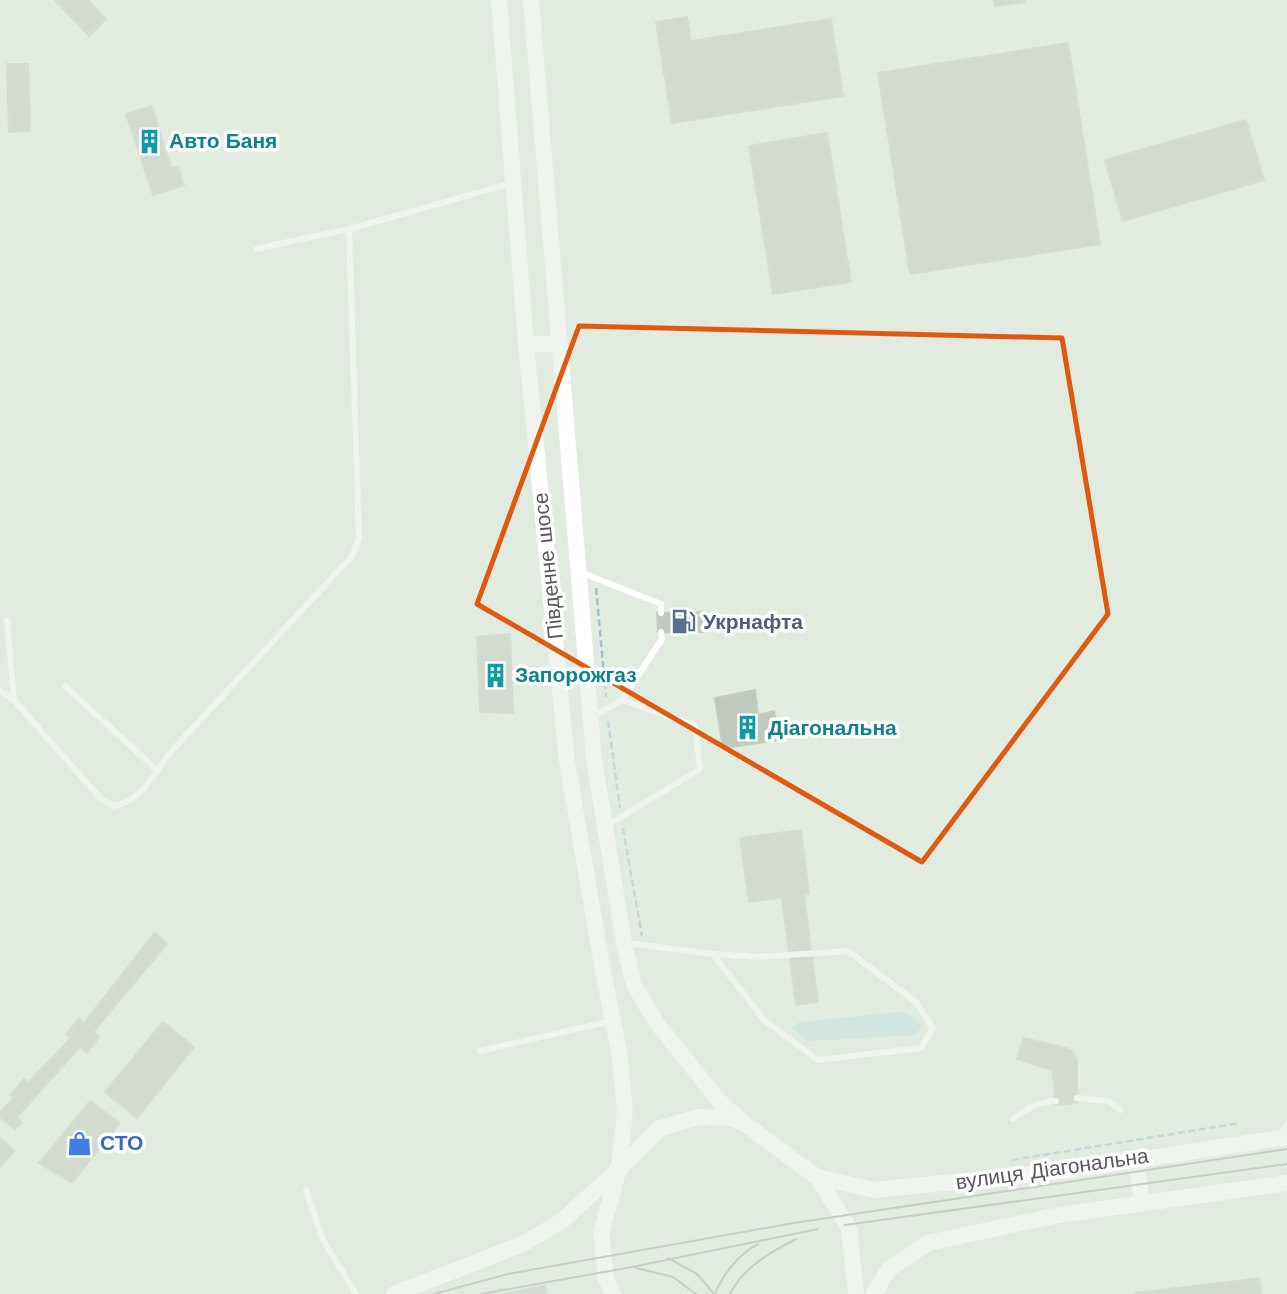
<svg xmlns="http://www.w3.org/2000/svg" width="1287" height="1294" viewBox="0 0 1287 1294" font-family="'Work Sans',sans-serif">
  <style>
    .green { fill: #bcdfe2 }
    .building { fill: #c1c8be; stroke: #c2cfbe; stroke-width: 2 }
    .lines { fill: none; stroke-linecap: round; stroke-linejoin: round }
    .path { stroke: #a0c1d3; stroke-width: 2.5; stroke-dasharray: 7 3.5; stroke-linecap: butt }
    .lane { stroke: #fff; stroke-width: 6 }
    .secondary { stroke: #fff; stroke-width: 16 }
    .tram { stroke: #acabac; stroke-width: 2 }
    .marked { fill: none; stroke: #e15910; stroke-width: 5; stroke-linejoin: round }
    .labels { text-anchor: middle; stroke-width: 7; stroke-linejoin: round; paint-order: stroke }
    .culture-label { font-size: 21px; font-weight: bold; fill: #0d838f; stroke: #fff; text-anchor: start }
    .street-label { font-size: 21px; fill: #5d5860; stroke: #fff }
    .service-label { font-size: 21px; font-weight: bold; fill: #4e5e75; stroke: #fff; text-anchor: start }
    .shop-label { font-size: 21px; font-weight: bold; fill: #366cbe; stroke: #fff; text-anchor: start }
  </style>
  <rect width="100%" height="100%" fill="#e1ebe0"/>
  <!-- green -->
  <path class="green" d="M899,1012l17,6 6,8 -6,9 -108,6 -16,-13 8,-6z"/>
  <!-- building -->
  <path class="building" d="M55,0h33l18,19 -17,17z
    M994,0h31v2l-30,4z
    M687,17l4,24 140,-22 12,77 -171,27 -16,-101z
    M1068,43l32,201 -190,30 -32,-201z
    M7,64h21l2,67 -21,1z
    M152,106l19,62 7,-1 6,18 -31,10 -27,-81z
    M1246,120l18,60 -141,41 -18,-61z
    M827,133l24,149 -78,12 -24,-148z
    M708,612v20h-50l-1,-19z
    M510,634l3,79 -33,-1 -3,-75z
    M755,690l3,25 16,-4 5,29 -56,8 -8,-50z
    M801,830l8,64 -60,8 -9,-64z
    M804,895l14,107 -22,3 -14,-107z
    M155,932l12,12 -73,87 5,6 -12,16 -7,-6 -63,70 5,6 -7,6 -15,-12v-5l15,-15 -5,-2 14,-16 4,4 43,-45 -5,-4 13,-15 5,4z
    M163,1022l31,25 -57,71 -32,-26z
    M1024,1038l42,10 7,4 4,8v43l-21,2 -4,-35 -35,-11z
    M90,1101l30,22 -48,60 -33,-20z
    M0,1138l14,13 -14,16z
    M1259,1278l2,16h-125v-1z
    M545,1286l2,8h-44z"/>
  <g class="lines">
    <!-- path -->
    <path class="path" d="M596,588l10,109
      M608,721l12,87
      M623,828l19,108
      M1012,1160l228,-37"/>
    <!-- lane -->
    <path class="lane" d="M256,249l93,-20 163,-46
      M580,572l81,32v9
      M7,620l7,80
      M65,686l92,84
      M0,691l14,9 87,99 12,7c28,-5 39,-28 54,-50l185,-200 7,-17 -10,-310
      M622,700l40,-61 -1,-7
      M593,717l29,-17 73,26 5,43 -92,56
      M626,943l87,11 47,3 88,-6 68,51 17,26 -12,20 -103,12 -54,-40 -51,-66
      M480,1051l131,-30
      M1077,1098l32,3 11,9
      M1013,1119c14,-11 25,-17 43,-18
      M1281,1136l6,-12
      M306,1190l17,50 33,54"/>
    <!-- secondary -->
    <path class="secondary" d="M531,0l63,759 30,184 10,42 22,37 64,80 22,20
      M526,344h32
      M1134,1159l9,44
      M817,1177l57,13 190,-19 223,-34
      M394,1294l129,-50 40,-24 56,-51 6,-58 -6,-59 -14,-70 -38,-220 -41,-418 -27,-344
      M613,1294l-7,-16 -5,-45 18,-64 41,-41 39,-11 30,1 13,4 75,55 32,51 7,66
      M874,1294l14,-24 40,-27 131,-28 228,-32"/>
    <!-- tram -->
    <path class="tram" d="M845,1225l442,-61
      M668,1258l29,16 17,20
      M636,1268l37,9 23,17
      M434,1294l74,-20 286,-51 493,-74
      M481,1294l151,-27 186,-38
      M715,1294c8,-20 24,-40 43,-50
      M730,1294c14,-27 39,-41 66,-55"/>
  </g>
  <!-- marked area -->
  <path d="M0 0H1287V1294H0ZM579,326l483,12 46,276 -186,248 -445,-258z" fill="#e1ebe0" fill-opacity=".55" fill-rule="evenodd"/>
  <path class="marked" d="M579,326l483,12 46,276 -186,248 -445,-258z"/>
  <!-- icons -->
  <defs>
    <symbol id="building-bare" viewBox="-9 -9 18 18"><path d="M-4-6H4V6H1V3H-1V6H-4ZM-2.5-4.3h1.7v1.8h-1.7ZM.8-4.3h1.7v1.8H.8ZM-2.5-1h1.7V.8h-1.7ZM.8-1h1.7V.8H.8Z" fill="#0f9aa8" stroke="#fff" stroke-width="2.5" paint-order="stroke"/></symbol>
    <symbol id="fuel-bare" viewBox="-9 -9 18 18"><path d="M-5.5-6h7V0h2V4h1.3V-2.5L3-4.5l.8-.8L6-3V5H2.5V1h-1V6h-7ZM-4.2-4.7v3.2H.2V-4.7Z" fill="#5c6f8a" stroke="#fff" stroke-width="2.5" paint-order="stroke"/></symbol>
    <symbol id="shop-bare" viewBox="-9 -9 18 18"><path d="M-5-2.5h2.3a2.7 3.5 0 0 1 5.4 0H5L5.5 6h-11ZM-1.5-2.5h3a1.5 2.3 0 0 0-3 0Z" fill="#3f7fe0" stroke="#fff" stroke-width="2.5" paint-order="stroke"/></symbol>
  </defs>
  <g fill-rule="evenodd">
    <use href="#building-bare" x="132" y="124" width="35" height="35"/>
    <use href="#fuel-bare" x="666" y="604" width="35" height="35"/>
    <use href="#building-bare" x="478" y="658" width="35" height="35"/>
    <use href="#building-bare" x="730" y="710" width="35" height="35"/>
    <use href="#shop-bare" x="62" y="1126" width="35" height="35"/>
  </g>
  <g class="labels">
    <!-- culture labels -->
    <g class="culture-label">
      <text x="169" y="148">Авто Баня</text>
      <text x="515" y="682">Запорожгаз</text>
      <text x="768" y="735">Діагональна</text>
    </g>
    <!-- street labels -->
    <g class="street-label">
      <text transform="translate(548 566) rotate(-96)" y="7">Південне шосе</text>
      <text transform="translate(1052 1169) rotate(-8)" y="7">вулиця Діагональна</text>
    </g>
    <!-- service labels -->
    <g class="service-label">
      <text x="703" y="629">Укрнафта</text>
    </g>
    <!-- shop labels -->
    <g class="shop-label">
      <text x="100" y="1150">СТО</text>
    </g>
  </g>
</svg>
